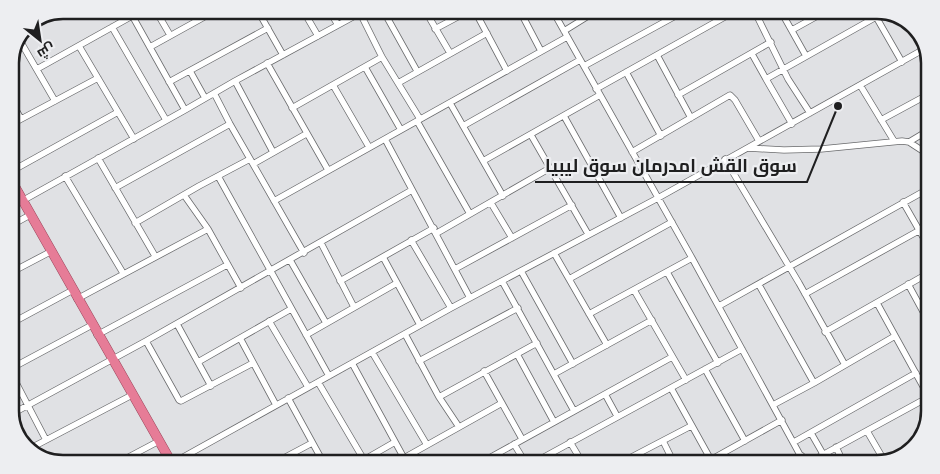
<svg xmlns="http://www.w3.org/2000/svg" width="940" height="474" viewBox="0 0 940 474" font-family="Helvetica,Cairo,sans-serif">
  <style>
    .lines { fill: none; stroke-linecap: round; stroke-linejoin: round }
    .minor-casing { stroke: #696a6c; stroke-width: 7 }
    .trunk-casing { stroke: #9c475c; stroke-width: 10 }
    .minor { stroke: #fff; stroke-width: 5.5 }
    .trunk { stroke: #e67c97; stroke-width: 9 }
    .rim { fill: none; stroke: #1f1f20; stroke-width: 2.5 }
    .leader { fill: none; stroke: #1f1f20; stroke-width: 2 }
    .callout-dot { fill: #1f1f20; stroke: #edeef1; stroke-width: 2 }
    .callout-label { font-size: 18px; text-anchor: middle; font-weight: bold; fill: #1f1f20; stroke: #edeef1; stroke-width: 4.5; stroke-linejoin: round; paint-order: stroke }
  </style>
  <rect width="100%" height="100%" fill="#e0e1e4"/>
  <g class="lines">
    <defs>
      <path id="minor" d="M129,10l56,100
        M156,11l14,24
        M258,11l25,44
        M304,12l14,24
        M330,12l8,13
        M384,12l33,59
        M426,12l24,41
        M360,13l22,44 38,62
        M476,13l31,58
        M521,13l20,38
        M554,13l138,245 113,206
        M756,14l32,65 22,34
        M783,15l23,41
        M875,15l27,47
        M112,27l54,93
        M435,29l30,-16
        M792,30l27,-15
        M23,31l35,-19
        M564,31l29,-18
        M19,39l36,62
        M79,46l55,93
        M150,47l65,-36
        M752,54l14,25 110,-62
        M657,55l34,63
        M267,63l61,107
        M584,66l95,-52
        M365,67l36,63
        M37,69l95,-53
        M190,71l15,27
        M626,72l35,64
        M766,79l26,45
        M235,81l38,71
        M169,82l99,-54
        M398,83l89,-50
        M333,85l36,62
        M860,85l34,56
        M596,89l134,-75
        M214,93l16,31 74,129
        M678,95l93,-53
        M10,99l11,20
        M450,103l53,93
        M292,108l90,-51
        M564,116l57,102
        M881,120l48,-26
        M417,121l53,93
        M10,125l88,-47
        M463,126l117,-66
        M531,135l19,33
        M385,139l85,159
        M909,142l20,-12
        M748,148l36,2 37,-1 81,-8 7,1 20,13
        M632,152l98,-57 5,5 24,41
        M98,158l57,98
        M725,159l74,124 46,82
        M483,161l117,-66
        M253,164l53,-30
        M10,172l108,-60
        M65,176l58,97
        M218,176l111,200
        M115,188l115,-64
        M184,195l24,34 33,59
        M22,201l163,-91 50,-29 127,-69
        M274,201l293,-164
        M903,202l24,42
        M491,203l21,35
        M135,223l64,-37 51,-27
        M10,226l20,-11
        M437,233l113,-65 38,66
        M411,240l40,68
        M321,243l33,64
        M554,253l53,92
        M383,257l37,68
        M290,260l36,63
        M455,269l117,-64
        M521,271l52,93
        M667,272l51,91
        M10,273l40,-21
        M569,279l103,-57
        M340,281l94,-53
        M502,281l72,130
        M908,284l18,33
        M759,285l55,98
        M634,290l52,90
        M805,294l115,-64
        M77,299l131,-70
        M877,303l48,87
        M719,306l209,-117
        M589,314l103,-56
        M269,321l39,66
        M10,324l63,-34
        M177,324l34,62
        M825,332l102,-58
        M405,334l34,63 20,30
        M97,335l130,-70
        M306,335l91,-52
        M240,338l36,67
        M146,341l33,59 2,1 72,-38
        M372,352l55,93
        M517,354l37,68
        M419,361l99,-53
        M198,362l93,-53
        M352,363l53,97
        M10,369l82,-44
        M705,369l40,72
        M10,371l36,69
        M484,371l38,68
        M554,374l98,-54
        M318,382l46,78
        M671,388l40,72
        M605,394l12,22
        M439,397l98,-54
        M288,398l34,62
        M773,405l41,-22 81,-47
        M10,415l136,-74 266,-151
        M867,431l18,31
        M811,433l12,21
        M663,441l11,22
        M570,442l12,20
        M794,442l122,-69
        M514,444l11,18
        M836,447l8,17
        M29,449l103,-54
        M404,458l98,-55
        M125,459l34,-18
        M178,460l273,-152 207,-110 268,-150
        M280,460l32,-17
        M362,461l33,-19
        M482,462l190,-105
        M535,462l207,-113
        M622,462l69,-36
        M705,463l77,-43
        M789,463l13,-7
        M806,464l119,-65"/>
      <path id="trunk" d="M10,178l160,282"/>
    </defs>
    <!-- minor casing -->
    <use href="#minor" class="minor-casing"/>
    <!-- trunk casing -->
    <use href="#trunk" class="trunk-casing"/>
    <!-- minor -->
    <use href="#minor" class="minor"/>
    <!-- trunk -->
    <use href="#trunk" class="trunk"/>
  </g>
  <!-- crop -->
  <path d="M0 0H940V474H0ZM63 19H877A44 44 0 0 1 921 63V411A44 44 0 0 1 877 455H63A44 44 0 0 1 19 411V63A44 44 0 0 1 63 19Z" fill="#edeef1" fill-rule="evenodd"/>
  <path class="rim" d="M63 19H877A44 44 0 0 1 921 63V411A44 44 0 0 1 877 455H63A44 44 0 0 1 19 411V63A44 44 0 0 1 63 19Z"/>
  <!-- callouts -->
  <path class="leader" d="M838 106L807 182H535"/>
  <circle class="callout-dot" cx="838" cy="106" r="5"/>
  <g class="callout-label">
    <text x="671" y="172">سوق القش امدرمان سوق ليبيا</text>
  </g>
  <!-- north arrow -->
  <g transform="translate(40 40) rotate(150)" stroke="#edeef1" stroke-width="4" paint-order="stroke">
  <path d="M0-4L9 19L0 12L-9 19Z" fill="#1f1f20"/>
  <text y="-8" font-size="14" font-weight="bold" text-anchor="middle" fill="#1f1f20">ش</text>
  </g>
</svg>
